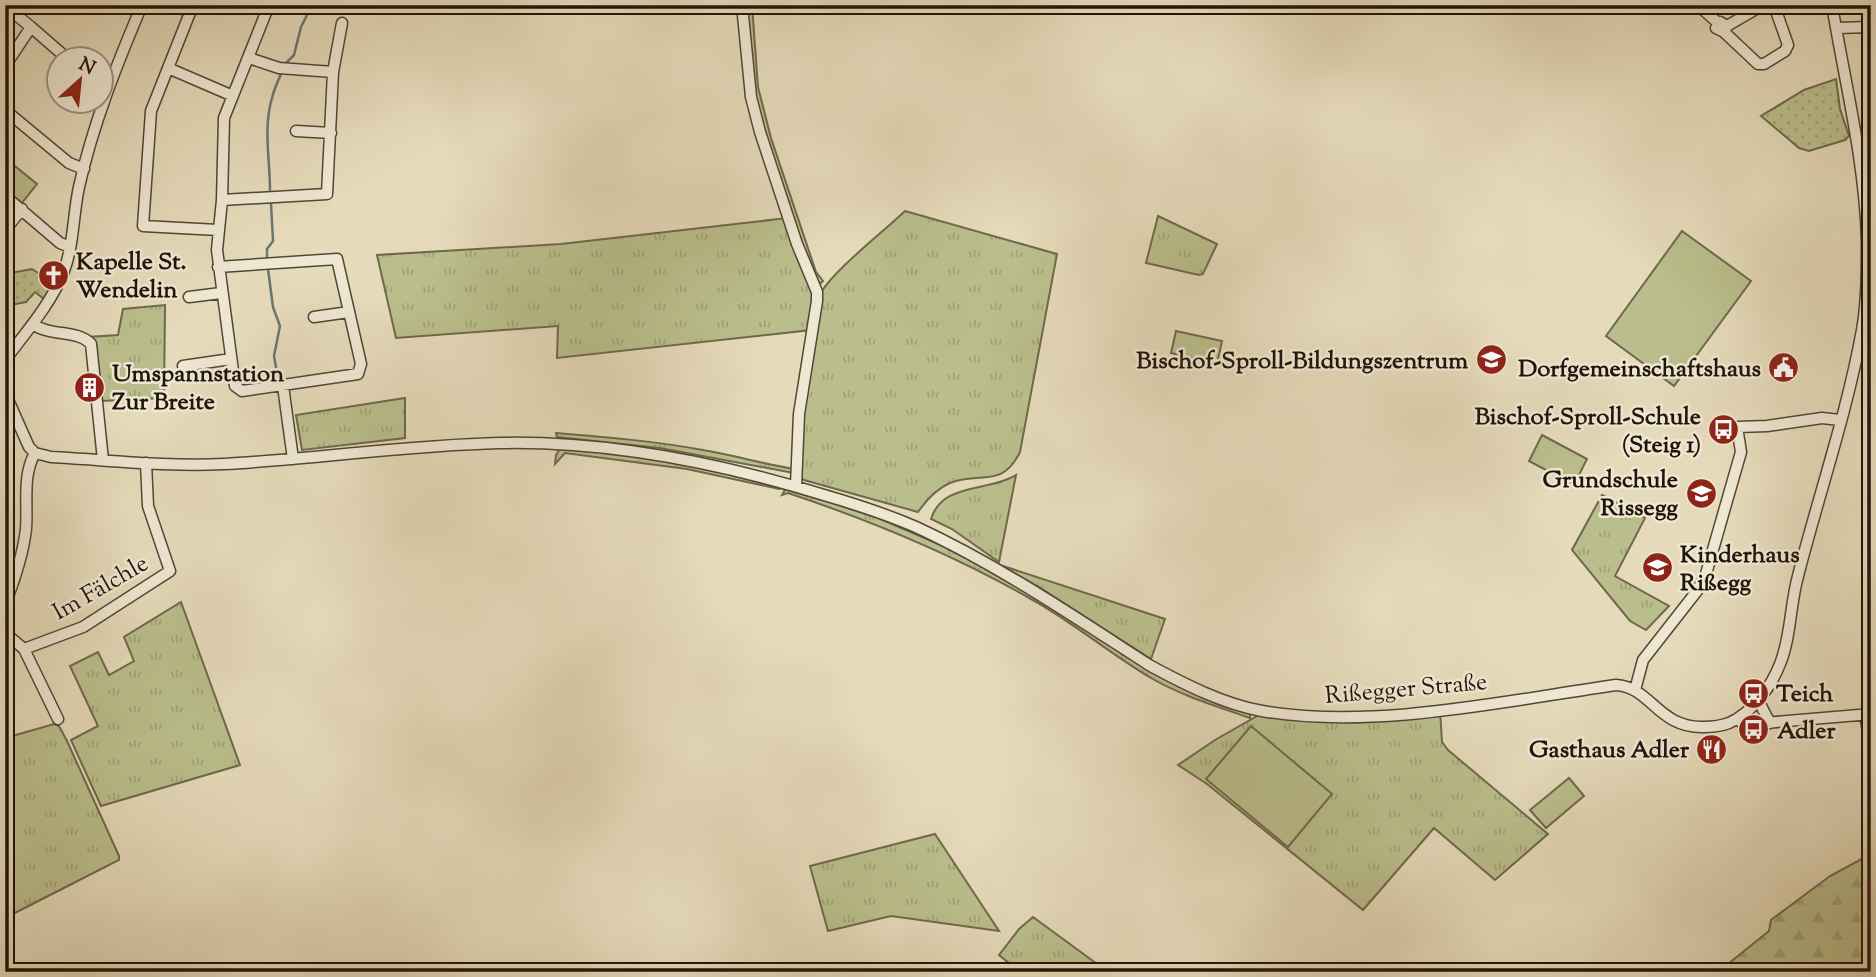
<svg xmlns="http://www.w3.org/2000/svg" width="1876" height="977" viewBox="0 0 1876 977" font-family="'Sorts Mill Goudy',serif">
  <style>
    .grass { fill: url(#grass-tufts); stroke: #6e694b; stroke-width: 2 }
    .forest { fill: url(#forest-firs); stroke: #6e694b; stroke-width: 2 }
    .park { fill: url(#park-dots); stroke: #6e694b; stroke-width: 2 }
    .pitch { fill: #babe8c; stroke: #6e694b; stroke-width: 2 }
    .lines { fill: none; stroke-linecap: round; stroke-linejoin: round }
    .stream { stroke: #6a7674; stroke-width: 2.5 }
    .minor-casing { stroke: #524636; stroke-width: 13 }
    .minor { stroke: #eee7d2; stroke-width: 10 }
    .labels { text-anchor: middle; stroke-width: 5; stroke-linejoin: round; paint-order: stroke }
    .poi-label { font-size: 24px; font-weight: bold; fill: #21140a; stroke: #eee7d2; text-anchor: start }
    .street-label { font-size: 24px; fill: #21140a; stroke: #eee7d2 }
  </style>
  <defs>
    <pattern id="grass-tufts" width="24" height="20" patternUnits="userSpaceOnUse" patternTransform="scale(1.75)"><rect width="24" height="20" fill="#babe8c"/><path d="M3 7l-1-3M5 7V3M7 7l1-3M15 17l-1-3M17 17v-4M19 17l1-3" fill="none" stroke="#a0a277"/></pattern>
    <pattern id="forest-firs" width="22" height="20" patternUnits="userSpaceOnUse" patternTransform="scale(1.75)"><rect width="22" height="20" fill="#babe8c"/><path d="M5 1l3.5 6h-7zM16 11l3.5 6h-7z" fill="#a0a277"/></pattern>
    <pattern id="park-dots" width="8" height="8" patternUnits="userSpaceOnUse" patternTransform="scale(1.75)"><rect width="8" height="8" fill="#babe8c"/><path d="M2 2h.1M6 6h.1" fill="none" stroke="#a0a277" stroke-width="1.8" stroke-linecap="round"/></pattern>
  </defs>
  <rect width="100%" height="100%" fill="#e5daba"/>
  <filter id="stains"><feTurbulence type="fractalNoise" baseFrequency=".00286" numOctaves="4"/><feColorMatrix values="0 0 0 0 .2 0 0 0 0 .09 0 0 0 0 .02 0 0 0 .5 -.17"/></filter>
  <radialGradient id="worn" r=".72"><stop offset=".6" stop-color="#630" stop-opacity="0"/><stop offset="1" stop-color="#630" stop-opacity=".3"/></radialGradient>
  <!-- grass -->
  <path class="grass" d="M745,5h7l6,82 13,51 45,134 7,9 -6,5 -18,-44 -46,-149z
    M5,158l32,26 -16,20 -16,-13z
    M905,211l152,43 -37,198c-18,37 -39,19 -70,31 -14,6 -23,16 -32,29l-114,-32 -4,-3 2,-65 18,-118c15,-25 62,-61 85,-83z
    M1158,216l59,28 -14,30 -4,1 -53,-12z
    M787,218l27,73 -3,39 -254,28 1,-32 -162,12 -19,-83 184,-11z
    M165,305l-1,93 -63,3 -5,-52 -8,-12 30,-2 5,-26z
    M405,398v40l-103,12 -6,-35z
    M556,433c49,4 98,8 147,17 30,5 60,14 91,19v4l-134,-25 -103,-11z
    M561,447l47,5 87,12 83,22 1,3 -92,-20 -122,-16 -10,11 1,-9z
    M1016,475l-17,87 -47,-33 -21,-10c11,-37 58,-27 85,-44z
    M786,488l92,30 65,28 62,32 104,66 138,66 3,4v4c-34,-12 -68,-22 -99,-40 -41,-24 -78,-56 -120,-79 -77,-44 -159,-78 -243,-106l-6,2z
    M1602,495l43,23 -30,58 54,30 -23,24 -16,-9 -58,-71z
    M1000,565l165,54 -14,40 -112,-72z
    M181,602l59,163 -139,41 -30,-66 27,-14 -28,-60 28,-14 11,23 25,-14 -10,-24z
    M1440,710l2,32 6,8 100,84 -53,46 -61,-52 -71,82 -156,-126 -29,-19 37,-25 42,-24 4,-5 52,6z
    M54,724l5,2 8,15 52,115v4l-114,58v-180z
    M935,834l64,97 -108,-15 -63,15 -18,-65z
    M1033,917l75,55h-88l-21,-17 20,-26z"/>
  <!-- forest -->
  <path class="forest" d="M1871,854v118h-153l51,-41 2,-11 59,-44z"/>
  <!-- park -->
  <path class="park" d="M1836,79l4,30 9,27 -4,4 -36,11 -10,-3 -38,-32 43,-26z
    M32,269l22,14 -10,16 -9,-7 -9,10 -21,4v-32z"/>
  <!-- pitch -->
  <path class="pitch" d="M1682,231l69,50 -77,105 -68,-50z
    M1176,331l46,10 -5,23 -46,-11z
    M1542,435l45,24 -13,26 -45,-24z
    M1251,726l81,68 -44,53 -82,-68z
    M1569,778l15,18 -38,32 -16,-18z"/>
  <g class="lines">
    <!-- stream -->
    <path class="stream" d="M286,63l8,-8 7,-28 11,-22
      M270,190c0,-30 -7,-62 2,-92 2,-9 6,-17 10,-26
      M267,258v-9l6,-8 -2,-38
      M268,269l5,38 7,19 -6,30 4,23"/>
    <defs>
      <path id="minor" d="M172,5l18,7
        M193,5l-42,106 -8,115 75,4
        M742,5l9,92 9,35 37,112 20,48v9l-18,113 -3,72
        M1698,5l20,18
        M5,6l26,21
        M1727,26l-7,-4 -4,6 8,4 3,-6 36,-21
        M1836,28l35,-1
        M1724,32l34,32h6l21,-13 3,-6 -14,-40
        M249,58l30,10 54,4
        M5,66l26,-39 38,33
        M168,68l65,28
        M5,110l64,53 15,6
        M296,131l35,2
        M5,196l55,47 10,4
        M222,200l105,-6 6,-122 9,-49
        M5,230l17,-21
        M218,267l119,-8 24,105 -3,10 -116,17 -7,-5 -18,-136 5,-50 2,-82 45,-113
        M189,297l32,-4
        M314,317l35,-5
        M33,324c17,13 44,5 58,20l12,116
        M5,360c21,-28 46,-56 59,-89 10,-27 9,-57 15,-84 14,-63 38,-123 63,-182
        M183,366l48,-7
        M283,386l10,73
        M5,393l24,54 6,6 16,4c57,3 116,10 173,7 92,-5 184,-19 276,-21 109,-2 220,20 324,52 31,9 62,19 92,32 82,38 157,89 233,138 35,19 74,39 113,46 111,19 242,-10 354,-26 35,2 42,43 87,42 9,0 18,-1 26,-4 23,-10 42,-36 51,-59 11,-27 10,-59 18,-88 21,-82 49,-163 64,-246 5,-28 5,-60 5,-89 -2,-79 -22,-158 -35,-236
        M5,604c10,-25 18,-49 21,-75 2,-26 -4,-53 9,-76
        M5,633l19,16 34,70
        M24,649l59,-22 87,-56 -22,-65 -2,-43
        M1635,690l8,-30 54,-69 9,-17 35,-122 -4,-25 30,-1 55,-8 18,2
        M1758,700l12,23
        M1865,714l6,35
        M1738,718l3,4 11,2 119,-10"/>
    </defs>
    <!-- minor casing -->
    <use href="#minor" class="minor-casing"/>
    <!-- minor -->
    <use href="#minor" class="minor"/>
  </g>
  <!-- icons -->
  <defs>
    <symbol id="church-disc" viewBox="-11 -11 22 22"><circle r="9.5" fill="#8f2418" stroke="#eee7d2"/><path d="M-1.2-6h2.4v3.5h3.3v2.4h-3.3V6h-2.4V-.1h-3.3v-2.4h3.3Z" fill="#fff"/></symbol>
    <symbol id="school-disc" viewBox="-11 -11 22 22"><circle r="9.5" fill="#8f2418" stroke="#eee7d2"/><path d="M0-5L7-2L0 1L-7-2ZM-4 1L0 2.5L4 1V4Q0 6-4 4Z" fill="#fff"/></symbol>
    <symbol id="civic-disc" viewBox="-11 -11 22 22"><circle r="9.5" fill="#8f2418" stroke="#eee7d2"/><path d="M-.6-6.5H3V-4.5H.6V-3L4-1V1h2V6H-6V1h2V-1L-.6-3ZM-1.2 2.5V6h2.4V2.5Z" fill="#fff"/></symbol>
    <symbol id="building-disc" viewBox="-11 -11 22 22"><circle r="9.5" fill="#8f2418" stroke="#eee7d2"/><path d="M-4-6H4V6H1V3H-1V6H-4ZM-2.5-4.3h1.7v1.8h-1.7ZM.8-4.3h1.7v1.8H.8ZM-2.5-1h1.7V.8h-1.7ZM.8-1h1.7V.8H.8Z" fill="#fff"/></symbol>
    <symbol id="bus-disc" viewBox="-11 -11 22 22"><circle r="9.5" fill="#8f2418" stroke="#eee7d2"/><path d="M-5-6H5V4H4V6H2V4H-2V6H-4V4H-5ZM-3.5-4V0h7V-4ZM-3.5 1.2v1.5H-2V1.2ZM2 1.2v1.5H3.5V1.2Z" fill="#fff"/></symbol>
    <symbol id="restaurant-disc" viewBox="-11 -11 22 22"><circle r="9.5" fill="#8f2418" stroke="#eee7d2"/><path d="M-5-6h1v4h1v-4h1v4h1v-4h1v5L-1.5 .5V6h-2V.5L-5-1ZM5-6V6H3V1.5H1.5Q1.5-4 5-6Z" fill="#fff"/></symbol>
  </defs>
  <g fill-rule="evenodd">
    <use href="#church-disc" x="36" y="258" width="35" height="35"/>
    <use href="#school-disc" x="1474" y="342" width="35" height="35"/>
    <use href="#civic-disc" x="1766" y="350" width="35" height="35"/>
    <use href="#building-disc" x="72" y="370" width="35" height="35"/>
    <use href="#bus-disc" x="1706" y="412" width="35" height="35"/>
    <use href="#school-disc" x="1684" y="476" width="35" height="35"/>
    <use href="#school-disc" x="1640" y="550" width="35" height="35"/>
    <use href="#bus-disc" x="1736" y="676" width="35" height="35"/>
    <use href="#bus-disc" x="1736" y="712" width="35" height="35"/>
    <use href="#restaurant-disc" x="1694" y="732" width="35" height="35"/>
  </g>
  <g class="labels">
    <!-- poi labels -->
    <g class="poi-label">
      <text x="76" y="269">Kapelle St.<tspan x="76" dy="28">Wendelin</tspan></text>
      <text x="1468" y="368" text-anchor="end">Bischof-Sproll-Bildungszentrum</text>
      <text x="1761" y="376" text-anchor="end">Dorfgemeinschaftshaus</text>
      <text x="112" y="381">Umspannstation<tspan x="112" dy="28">Zur Breite</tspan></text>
      <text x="1701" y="424" text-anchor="end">Bischof-Sproll-Schule<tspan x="1701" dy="28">(Steig 1)</tspan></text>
      <text x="1678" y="487" text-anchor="end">Grundschule<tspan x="1678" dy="28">Rissegg</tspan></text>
      <text x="1680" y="562">Kinderhaus<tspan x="1680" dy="28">Rißegg</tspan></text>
      <text x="1776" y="701">Teich</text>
      <text x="1777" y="738">Adler</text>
      <text x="1689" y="757" text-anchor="end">Gasthaus Adler</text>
    </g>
    <!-- street labels -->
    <g class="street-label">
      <text transform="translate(100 587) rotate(-30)" y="8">Im Fälchle</text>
      <text transform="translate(1406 688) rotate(-5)" y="8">Rißegger Straße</text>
    </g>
  </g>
  <!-- margin -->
  <rect width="1876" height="977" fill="none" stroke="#e5daba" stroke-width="28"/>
  <rect x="7" y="7" width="1862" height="963" fill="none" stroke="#21140a" stroke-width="3.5"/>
  <rect x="14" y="14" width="1848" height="949" fill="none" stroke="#21140a" stroke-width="2"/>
  <!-- north arrow -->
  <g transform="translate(80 80) rotate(27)"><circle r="33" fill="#eee7d2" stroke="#9c9382" stroke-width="2"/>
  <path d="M0-5L12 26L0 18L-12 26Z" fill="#8f2418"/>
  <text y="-10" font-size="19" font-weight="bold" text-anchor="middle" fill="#21140a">N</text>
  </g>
  <rect width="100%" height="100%" filter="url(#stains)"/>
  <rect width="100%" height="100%" fill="url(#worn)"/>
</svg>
